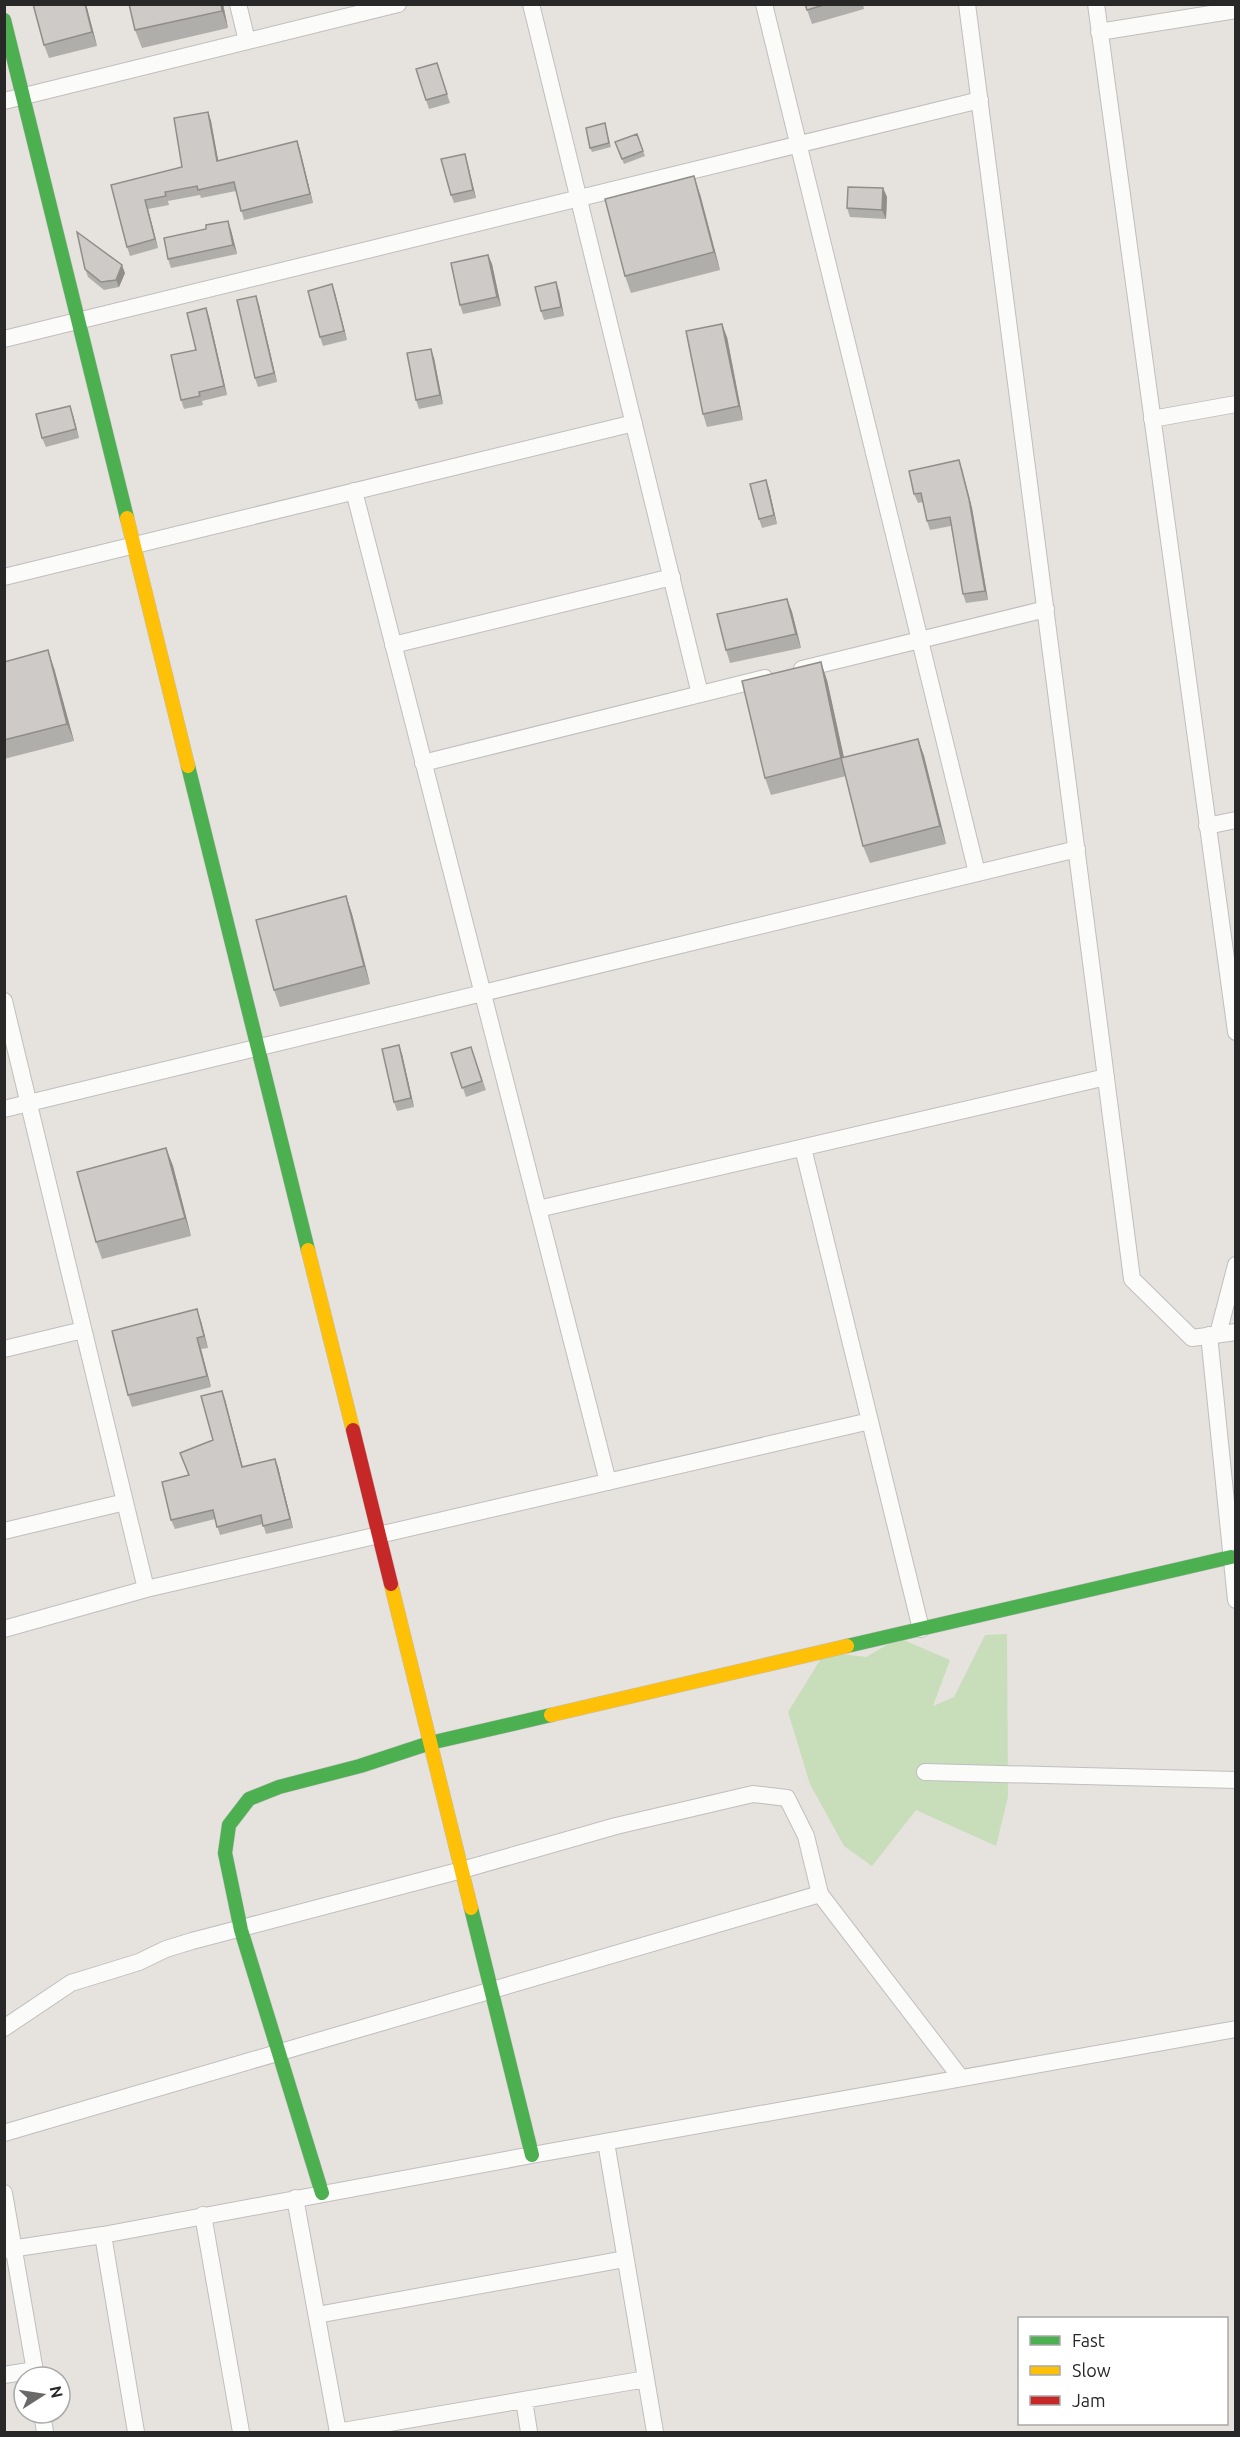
<svg xmlns="http://www.w3.org/2000/svg" width="1240" height="2437" viewBox="0 0 1240 2437" font-family="Ubuntu,sans-serif">
  <style>
    .green { fill: #c8deba }
    .lines { fill: none; stroke-linecap: round; stroke-linejoin: round }
    .street-casing { stroke: #c0bebf; stroke-width: 18 }
    .fast-casing { stroke: #c0bebf; stroke-width: 15 }
    .slow-casing { stroke: #c0bebf; stroke-width: 15 }
    .jam-casing { stroke: #c0bebf; stroke-width: 15 }
    .street { stroke: #fbfbfa; stroke-width: 16 }
    .fast { stroke: #4caf50; stroke-width: 14 }
    .slow { stroke: #ffc107; stroke-width: 14 }
    .jam { stroke: #c62828; stroke-width: 14 }
    .wall { fill: #b0aeab }
    .shaded-wall { fill: #908d8b }
    .building { fill: #cdcac7; stroke: #908d8b; stroke-width: 1.5 }
  </style>
  <rect width="100%" height="100%" fill="#e6e2de"/>
  <!-- green -->
  <path class="green" d="M1007,1634l1,163 -12,49 -80,-36 -44,56 -28,-20 -34,-62 -22,-72 37,-60 41,5 33,-19 51,22 -17,46 21,-9 31,-62z"/>
  <g class="lines">
    <defs>
      <path id="street" d="M238,4l9,37
        M531,4l169,690
        M764,4l213,869
        M967,4l165,1275 60,59 44,-6
        M1096,4l140,1028
        M1099,32l137,-22
        M4,101l394,-97
        M4,339l976,-239
        M1152,419l84,-15
        M354,491l254,991
        M4,577l630,-154
        M393,645l279,-68
        M802,669l244,-60
        M423,763l342,-85
        M1207,826l29,-6
        M4,1001l142,588
        M4,1109l1073,-260
        M803,1148l118,481
        M538,1209l568,-132
        M1218,1334l18,-69
        M1209,1335l27,265
        M4,1349l79,-19
        M4,1531l121,-29
        M4,1629l142,-40 724,-168
        M925,1772l311,8
        M4,2028l67,-45 68,-21 27,-13 26,-8 270,-71 154,-44 137,-32 34,4 19,38 14,58 141,184
        M4,2133l816,-239
        M606,2142l49,290
        M4,2193l32,184
        M295,2198l43,234
        M203,2215l38,217
        M103,2235l33,197
        M4,2250l99,-15 429,-80 704,-126
        M317,2315l308,-56
        M4,2375l31,-5
        M524,2400l5,32
        M42,2413l3,19
        M337,2432l309,-53"/>
      <path id="fast" d="M4,20l123,498
        M188,766l120,484
        M847,1646l384,-89
        M471,1908l61,247
        M322,2193l-81,-263 -16,-77 4,-28 20,-26 30,-12 81,-21 70,-23 121,-28"/>
      <path id="slow" d="M127,518l61,248
        M308,1250l45,180
        M391,1584l80,324
        M551,1715l296,-69"/>
      <path id="jam" d="M353,1430l38,154"/>
    </defs>
    <!-- street casing -->
    <use href="#street" class="street-casing"/>
    <!-- fast casing -->
    <use href="#fast" class="fast-casing"/>
    <!-- slow casing -->
    <use href="#slow" class="slow-casing"/>
    <!-- jam casing -->
    <use href="#jam" class="jam-casing"/>
    <!-- street -->
    <use href="#street" class="street"/>
    <!-- fast -->
    <use href="#fast" class="fast"/>
    <!-- slow -->
    <use href="#slow" class="slow"/>
    <!-- jam -->
    <use href="#jam" class="jam"/>
  </g>
  <!-- wall -->
  <path class="wall" d="M33,4h53l11,42 -48,12 -5,-13z
    M129,4h94l5,24 -86,20 -7,-18z
    M805,4h58l1,5 -52,15z
    M440,72l10,31 -21,6 -3,-9z
    M208,112l3,9 7,40 79,-20 3,9 13,53 -69,17 -8,-29 -35,7 -1,-3 -32,6 1,4 -21,4 10,39 -28,8 -3,-9 -16,-62 71,-18z
    M606,128l5,19 -19,5 -2,-4z
    M637,134l8,22 -21,8 -9,-22z
    M465,154l11,44 -22,5 -3,-8z
    M883,188l4,9 -1,22 -36,-2 -3,-9z
    M700,194l20,76 -89,23 -6,-17z
    M231,230l6,24 -66,14 -3,-9z
    M488,255l4,9 9,42 -38,8 -3,-9z
    M85,269l40,4 -6,14 -15,3 -16,-13z
    M559,291l5,25 -20,4 -3,-9z
    M335,293l12,47 -24,6 -3,-9z
    M259,305l18,77 -19,5 -3,-9z
    M206,308l3,9 18,78 -25,6 1,4 -19,4 -3,-9 15,-50z
    M727,337l16,83 -36,7 -4,-13z
    M434,358l9,46 -24,5 -3,-9z
    M73,415l6,23 -33,9 -4,-9z
    M962,468l10,40 16,92 -22,3 -3,-9 -12,-68 -21,4 -3,-9 -4,-19 -5,1 -4,-9z
    M769,489l8,35 -15,4 -3,-9z
    M787,599l5,13 9,36 -71,15 -4,-13z
    M4,662l50,6 20,73 -70,18z
    M827,680l17,78 74,-19 6,17 22,88 -76,19 -7,-17 -17,-70 -75,19 -6,-17z
    M346,896l6,18 18,70 -90,23 -6,-17z
    M471,1047l15,43 -20,7 -15,-44z
    M402,1054l12,53 -17,4 -3,-9z
    M166,1148l7,18 18,70 -89,23 -6,-17z
    M201,1321l7,27 -7,1 10,38 -79,20 -4,-12z
    M222,1391l21,76 32,-8 3,8 15,61 -27,6 -3,-10 -43,11 -5,-16 -40,10 -4,-9 18,-45 -9,-22 33,-13z"/>
  <!-- shaded-wall -->
  <path class="shaded-wall" d="M85,4h1l11,42 -5,-14z
    M221,4h2l5,24 -6,-17z
    M208,112l3,9 9,49 -3,-9z
    M297,141l3,9 13,53 -3,-9z
    M465,154l2,7 9,37 -3,-8z
    M694,176l6,18 20,76 -6,-18z
    M883,188l4,9 -1,22 -4,-9z
    M145,200l3,9 10,39 -3,-9z
    M228,221l3,9 6,24 -4,-9z
    M488,255l4,9 9,42 -4,-9z
    M122,265l3,8 -6,14 -3,-7z
    M556,282l3,9 5,25 -3,-9z
    M332,284l3,9 12,47 -3,-9z
    M256,296l3,9 18,77 -3,-9z
    M206,308l3,9 18,78 -3,-9z
    M722,324l5,13 16,83 -4,-14z
    M431,349l3,9 9,46 -3,-9z
    M70,406l3,9 6,23 -3,-9z
    M959,460l13,48 16,92 -3,-9z
    M766,480l3,9 8,35 -3,-9z
    M787,599l5,13 9,36 -5,-14z
    M48,650l6,18 20,73 -7,-17z
    M821,662l6,18 21,96 -7,-18z
    M918,739l6,17 22,88 -6,-18z
    M346,896l6,18 18,70 -6,-18z
    M399,1045l3,9 12,53 -3,-9z
    M166,1148l7,18 18,70 -6,-18z
    M197,1309l4,12 7,27 -4,-12z
    M197,1338l4,11 10,38 -4,-11z
    M222,1391l3,8 20,77 -3,-9z
    M275,1459l3,8 15,61 -3,-9z"/>
  <!-- building -->
  <path class="building" d="M33,4h52l7,28 -48,13z
    M129,4h92l1,7 -87,19z
    M805,4h22l-20,6z
    M437,63l10,31 -21,6 -10,-31z
    M208,112l9,49 80,-20 13,53 -69,17 -7,-29 -36,8 -1,-4 -32,6 1,4 -21,4 10,39 -28,8 -16,-62 71,-18 -8,-49z
    M605,123l4,20 -19,5 -4,-20z
    M637,134l6,17 -21,8 -7,-17z
    M465,154l8,36 -22,5 -10,-36z
    M694,176l20,76 -89,24 -20,-77z
    M848,187l35,1 -1,22 -35,-2z
    M228,221l5,24 -65,14 -4,-21 42,-9v-4z
    M77,232l45,33 -6,15 -15,2 -16,-13z
    M488,255l9,42 -37,8 -9,-42z
    M556,282l5,25 -20,4 -6,-24z
    M332,284l12,47 -24,6 -12,-46z
    M256,296l18,77 -19,5 -18,-78z
    M206,308l18,78 -25,6 1,4 -19,4 -10,-45 25,-5 -9,-37z
    M722,324l17,82 -36,8 -17,-83z
    M431,349l9,46 -24,5 -9,-47z
    M70,406l6,23 -34,9 -6,-24z
    M959,460l10,39 16,92 -22,3 -13,-77 -23,4 -6,-28 -7,1 -5,-23z
    M766,480l8,35 -15,4 -9,-35z
    M787,599l9,35 -70,16 -9,-36z
    M48,650l19,74 -63,16v-78z
    M821,662l20,96 -76,20 -23,-97z
    M918,739l22,87 -77,20 -22,-88z
    M346,896l18,70 -90,24 -18,-70z
    M399,1045l12,53 -17,4 -12,-53z
    M471,1047l11,34 -20,7 -11,-35z
    M166,1148l19,70 -89,24 -19,-70z
    M197,1309l7,27 -7,2 10,38 -79,19 -16,-64z
    M222,1391l20,76 33,-8 15,60 -27,7 -2,-11 -44,12 -4,-17 -42,10 -9,-38 27,-7 -9,-22 33,-13 -12,-44z"/>
  <!-- border -->
  <rect width="1240" height="2437" fill="none" stroke="#282828" stroke-width="12"/>
  <!-- legend -->
  <rect x="1018" y="2317" width="210" height="108" fill="#ffffff" stroke="#a9a9a9" stroke-width="1.5"/>
  <rect x="1030" y="2336" width="30" height="9" fill="#4caf50" stroke="#a9a9a9" stroke-width="1.5"/>
  <text x="1072" y="2347" font-size="18" fill="#282828">Fast</text>
  <rect x="1030" y="2366" width="30" height="9" fill="#ffc107" stroke="#a9a9a9" stroke-width="1.5"/>
  <text x="1072" y="2377" font-size="18" fill="#282828">Slow</text>
  <rect x="1030" y="2396" width="30" height="9" fill="#c62828" stroke="#a9a9a9" stroke-width="1.5"/>
  <text x="1072" y="2407" font-size="18" fill="#282828">Jam</text>
  <!-- north arrow -->
  <g transform="translate(42 2395) rotate(78)"><circle r="28" fill="#ffffff" stroke="#a9a9a9" stroke-width="1.5"/>
  <path d="M0-4.5L10 22L0 15L-10 22Z" fill="#6a6968"/>
  <text y="-9" font-size="16" font-weight="bold" text-anchor="middle" fill="#282828">N</text>
  </g>
</svg>
